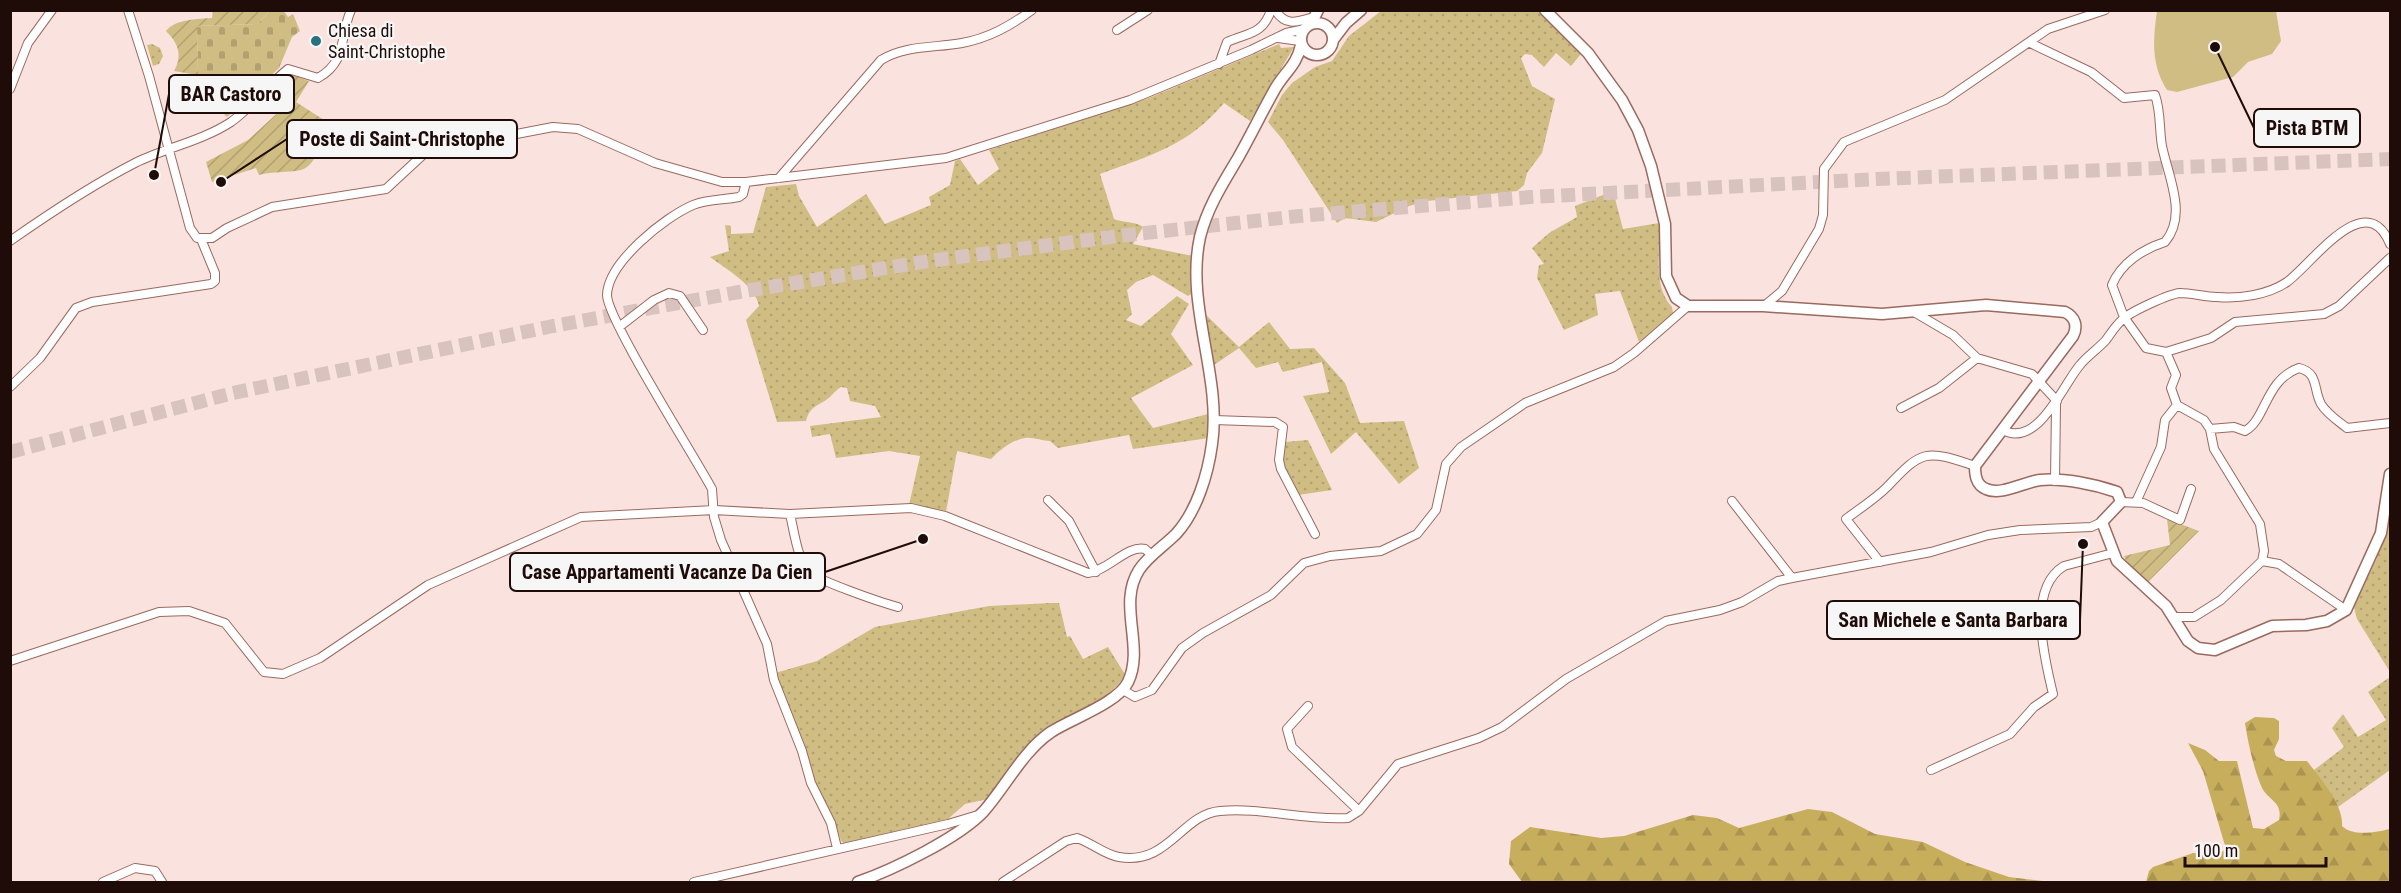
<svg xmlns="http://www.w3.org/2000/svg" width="2401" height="893" viewBox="0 0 2401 893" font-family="'Roboto Condensed',sans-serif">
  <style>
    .grass { fill: url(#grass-dots) }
    .forest { fill: url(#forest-firs) }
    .cemetery { fill: url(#cemetery-stones) }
    .garden { fill: url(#garden-furrows) }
    .pitch { fill: #d0bd83 }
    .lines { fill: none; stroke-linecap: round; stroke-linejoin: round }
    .highway-tunnel { stroke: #d9c3be; stroke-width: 14; stroke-dasharray: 14 7; stroke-linecap: butt }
    .street-casing { stroke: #9a695f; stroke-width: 10 }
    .secondary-casing { stroke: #9a695f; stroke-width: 13 }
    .street { stroke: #fff; stroke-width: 8 }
    .secondary { stroke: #fff; stroke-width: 10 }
    .poi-dot { fill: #2a717e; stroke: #f6f6f6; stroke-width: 2 }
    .labels { text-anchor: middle; stroke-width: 4.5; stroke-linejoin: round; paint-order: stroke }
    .poi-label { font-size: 18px; fill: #1f0c09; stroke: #f6f6f6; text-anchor: start }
    .leader { fill: none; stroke: #1f0c09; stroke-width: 2 }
    .callout-dot { fill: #1f0c09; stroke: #f6f6f6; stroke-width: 2 }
    .callout { fill: #f6f6f6; stroke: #1f0c09; stroke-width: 2 }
    .callout-label { font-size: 20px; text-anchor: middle; font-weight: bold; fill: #1f0c09 }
  </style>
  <defs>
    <pattern id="grass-dots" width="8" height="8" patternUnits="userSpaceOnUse" patternTransform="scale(1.5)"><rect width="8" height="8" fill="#d0bd83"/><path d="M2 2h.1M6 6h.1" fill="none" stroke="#b2a170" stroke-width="1.8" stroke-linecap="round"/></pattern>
    <pattern id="forest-firs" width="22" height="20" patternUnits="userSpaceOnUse" patternTransform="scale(1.5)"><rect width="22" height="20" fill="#c7ae5d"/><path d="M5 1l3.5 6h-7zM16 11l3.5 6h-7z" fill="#aa9450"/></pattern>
    <pattern id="cemetery-stones" width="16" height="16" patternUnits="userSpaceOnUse" patternTransform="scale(1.5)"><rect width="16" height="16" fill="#d0bd83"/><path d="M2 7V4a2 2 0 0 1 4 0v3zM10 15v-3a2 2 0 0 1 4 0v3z" fill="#b2a170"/></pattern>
    <pattern id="garden-furrows" width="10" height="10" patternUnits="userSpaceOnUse" patternTransform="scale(1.5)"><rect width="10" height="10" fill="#d0bd83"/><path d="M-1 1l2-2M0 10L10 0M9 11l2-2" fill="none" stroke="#b2a170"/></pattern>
  </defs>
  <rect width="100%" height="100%" fill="#fae3de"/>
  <!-- grass -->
  <path class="grass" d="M1381,11h158l42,43 -10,12 -15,-13 -12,14 -12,-12 -7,-1 -4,4 11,28 23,13 -13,54 -15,20 -3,12 -7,6 -90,10 -18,5 -33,16 -31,-4 -8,5 -54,-83 -15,-18 14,-27 10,-12 23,-16 17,-6 17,-25z
    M152,44l8,4 3,8 -4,8 -6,2 -6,-21z
    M1279,44l2,4 13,-1 -44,74 -26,-18c-36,43 -73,52 -124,71l14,45c9,4 21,2 29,8l-10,17 60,12v23l-3,2 1,13 -3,2 -35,-21 -17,7 -9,8 5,24 -6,6 15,6 36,-30 12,8 -18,30 22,31 -62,33 22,30 55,-14 1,24 -76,11 -4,-14 -71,13 -8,-7c-8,0 -17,-4 -25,-3 -13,2 -25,12 -34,21l-34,-8 -11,61 -37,-7 11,-49 -31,-5 -53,7 -6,-24 -18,3 -2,-11 71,-9 -6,-11 -25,-5 -3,-13 -6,-1c-5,3 -7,6 -11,10 -12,10 -19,7 -24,24l-29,1 -31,-102 13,-14c-4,-21 -33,-37 -49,-49l19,-6 -4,-26 6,1v8l22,-1 13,-46 30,-3 3,12 18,31 49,-33 19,30 46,-19 -2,-8 21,-12 5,-24 5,-2 18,26 21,-16 -10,-19 160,-52z
    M1613,191l10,38 36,-6c3,28 -8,62 13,84l1,6 -34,29 -19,-51 -25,3 3,21 -34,15 -27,-52 2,-13 5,-1 -12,-16 17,-15 28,-16 -2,-11z
    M1205,314l34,33 30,-25 21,27 24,-1 31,35 15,40 44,-2 15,47 -20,16 -43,-52 -25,22 -28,-58 26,-4 -7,-30 -39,10 -5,-10 -22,6 -17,-20 -28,19z
    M1308,440l24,50 -34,5 -14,-30v-23z
    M2390,511v161l-33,-53 -3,-12 23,-49z
    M1050,603h9l8,34 3,-1 13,23 25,-12 18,29 -17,18 -62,35 -59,70 -23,5 -17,15 -104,24 -3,-2 -8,-25 -21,-34 -37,-109 42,-12 58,-34 114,-21z
    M2390,677v93l-52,37 -24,-37 30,-23 -12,-19 11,-14 15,23 28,-17 -18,-28z"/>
  <!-- forest -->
  <path class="forest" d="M2255,717l19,1 5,3v18l-5,11 2,6 10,5h21c13,17 37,44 35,65 11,11 35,6 48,3v53h-244l3,-11 4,-4 40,-14 24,2 9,-6 -23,-78 -15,-28 17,7 14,11h18l16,67 11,1 15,-9c4,-18 -10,-19 -17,-32 -8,-18 -14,-45 -17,-65z
    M1808,809l24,3 43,22 48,8 42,20 44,15 42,5h-529l-13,-18 2,-23 19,-14 71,11 23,-2 69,-21 24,3 22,10z"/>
  <!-- cemetery -->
  <path class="cemetery" d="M283,10l5,7 5,-3 7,17 -8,6 -13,31 -52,49 -29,-28 -1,-63 60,-2 13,-13z"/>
  <!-- garden -->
  <path class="garden" d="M213,10l57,1 -13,13 -60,2 1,49 -24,-4c9,-16 4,-28 -8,-40 9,-12 32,-12 46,-13z
    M290,74l19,7 -13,21 28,18c-2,15 -5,45 -23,50 -14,3 -28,1 -42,5l-3,-7 -44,14 -6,-20 42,-22 36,-33 -14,-15z
    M2167,519l32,12 -51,51 -21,-18 -3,-8 46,-11z"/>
  <!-- pitch -->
  <path class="pitch" d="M2157,11h119l5,30 -9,13 -24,8 -15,15 -56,15 -10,-2c-16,-25 -14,-51 -10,-79z"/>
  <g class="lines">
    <!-- highway-tunnel -->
    <path class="highway-tunnel" d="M10,452l223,-59 320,-67 186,-34 190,-31 189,-25 181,-20 232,-19 346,-18 513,-20"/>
    <defs>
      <path id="street" d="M128,10l21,66 41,152 7,10h15l15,-10 45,-21 114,-18 41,-38 126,-24 25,2 77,34 67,19h24l200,-24 184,-58 121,-50 35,-17 19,-4
        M1275,10c11,17 22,12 39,7
        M1117,30l31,-20
        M1278,38l22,3
        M2030,43l61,29 33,26 31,-3c6,16 4,34 7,51 6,30 26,69 3,96 -22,7 -44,21 -53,43l12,32 22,31 20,4 10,23 -5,13 6,17 27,15 6,9 24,-2 11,4c21,-11 20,-51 54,-63 20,5 14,21 22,36 6,10 17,17 26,24l43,-5
        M1219,64l8,-22c20,-9 36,-7 44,-32
        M10,89l18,-46 24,-33
        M779,178l102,-118c24,-15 54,-12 81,-17 27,-5 48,-17 70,-33
        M746,182l-3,12 -4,3c-15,3 -32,2 -46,8 -28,12 -85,57 -86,90 0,24 88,162 105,194l2,28 7,23 46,104 7,36 28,71 9,32 20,40 6,25
        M10,241c40,-28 82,-56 125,-78 30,-15 67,-22 96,-41 21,-15 37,-37 57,-53l30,9c30,-17 21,-41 33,-68
        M1764,306l18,-15 37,-62 4,-14 1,-46 20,-27 101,-42 103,-71 57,-19
        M1914,312l39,23 24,23 55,16 25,27
        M619,327l35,-27 15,-7 11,3 23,34
        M2166,352l45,-14 24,-16 89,-8 15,-8 51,-48
        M10,387l30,-29 36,-50 16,-6 119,-18 4,-3v-8l-14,-34
        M1901,408l38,-20 38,-30
        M1214,420l61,2 8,5 -4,33 2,9 34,65
        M2003,430c35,19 61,-47 77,-65 7,-9 18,-16 26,-25 5,-7 10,-15 17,-21 9,-8 46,-25 57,-26 12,0 25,4 37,4 22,2 51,-2 70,-15 25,-18 79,-97 103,-38
        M2055,481l1,-76
        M1048,500l21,21 27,51
        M1732,501l60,77
        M2121,502l22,1 37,17 11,-31
        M2136,502l25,-55 4,-27 12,-15
        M790,514c4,17 7,43 18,57 7,9 75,32 90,36
        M2262,561l17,3 67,46
        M1880,562l-34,-43c13,-10 29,-20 41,-32 35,-37 38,-38 88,-21
        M2174,617h20l27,-17 41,-39 2,-10 -4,-27 -46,-75 -4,-20
        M10,661l149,-49 30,-1 36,12 39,49 19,2 37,-16 108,-73 153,-68 133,-7 76,4 121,-6 34,8 143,57c21,-3 39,-28 57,-24l7,6
        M1123,690l12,7 17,-7 30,-42 21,-15 68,-38 33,-32 26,-7 51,-5 36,-17 19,-24 10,-46 15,-17 64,-44 89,-36 20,-14 54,-47
        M1308,706l-21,23 5,18 67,64
        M1931,770l79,-36 24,-27 19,-13c-8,-34 -27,-105 11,-128l49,-13
        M103,882l32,-14 20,3 7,11
        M694,882l254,-58 30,-9
        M1003,882l63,-41 11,-3c15,5 28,17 42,19 49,9 63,-43 101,-46 42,-4 85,10 128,7l11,-7 39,-47 81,-26 23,-11 64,-48 100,-58 54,-11 22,-8 36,-21 14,-3 139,-26 57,-17 32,-5 71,-3 11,-5"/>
      <path id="secondary" d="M1545,10l43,43 34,47 16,30 13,36 14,58 1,52 10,22 12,8h75l119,8 104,-9 79,7c10,5 13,14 8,24l-98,130c0,9 1,19 11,23 15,7 38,-7 54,-9 24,-2 54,4 77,12l4,10 -19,20 15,39 49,45 22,35 10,7 17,2 57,-24 34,-1 21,-4 19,-11 35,-77 9,-59
        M1301 39a16 16 0 1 1 32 0a16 16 0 1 1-32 0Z
        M1311,24l7,-14
        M1333,40l13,-17 15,-13
        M858,882c34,-12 101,-44 126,-71 22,-25 39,-60 67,-79 20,-13 67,-29 77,-50 17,-35 -11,-78 11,-112 9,-14 25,-24 37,-36 21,-23 32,-60 36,-90 10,-68 -27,-139 -12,-207 7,-29 23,-54 38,-79 13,-23 24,-46 37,-69 9,-16 22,-24 26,-44"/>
    </defs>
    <!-- street casing -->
    <use href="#street" class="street-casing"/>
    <!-- secondary casing -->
    <use href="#secondary" class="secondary-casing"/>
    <!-- street -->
    <use href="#street" class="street"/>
    <!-- secondary -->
    <use href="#secondary" class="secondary"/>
  </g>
  <!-- markers -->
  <circle class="poi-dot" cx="316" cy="41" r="6"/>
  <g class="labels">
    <!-- poi labels -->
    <g class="poi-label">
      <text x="328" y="37">Chiesa di<tspan x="328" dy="21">Saint-Christophe</tspan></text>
    </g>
  </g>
  <!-- callouts -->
  <path class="leader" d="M154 175L169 94M2215 47L2254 128M221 182L287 139M923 539L825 572M2083 544L2080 620"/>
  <g class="callout-dot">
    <circle cx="154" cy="175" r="6"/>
    <circle cx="2215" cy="47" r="6"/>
    <circle cx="221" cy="182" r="6"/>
    <circle cx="923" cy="539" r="6"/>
    <circle cx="2083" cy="544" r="6"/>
  </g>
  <g class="callout">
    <rect x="169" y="75" width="125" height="38" rx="6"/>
    <rect x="2254" y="109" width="106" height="38" rx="6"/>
    <rect x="287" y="120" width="230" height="38" rx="6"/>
    <rect x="510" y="553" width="315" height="38" rx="6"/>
    <rect x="1827" y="601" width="253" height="38" rx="6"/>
  </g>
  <g class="callout-label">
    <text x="231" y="101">BAR Castoro</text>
    <text x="2307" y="135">Pista BTM</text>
    <text x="402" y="146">Poste di Saint-Christophe</text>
    <text x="667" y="579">Case Appartamenti Vacanze Da Cien</text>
    <text x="1953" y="627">San Michele e Santa Barbara</text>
  </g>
  <!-- border -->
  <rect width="2401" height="893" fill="none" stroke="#1f0c09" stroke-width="24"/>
  <!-- scale -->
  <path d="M2185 857v9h141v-9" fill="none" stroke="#1f0c09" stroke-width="3"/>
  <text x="2194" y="857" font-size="18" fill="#1f0c09" stroke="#f6f6f6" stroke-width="4.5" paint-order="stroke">100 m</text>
</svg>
